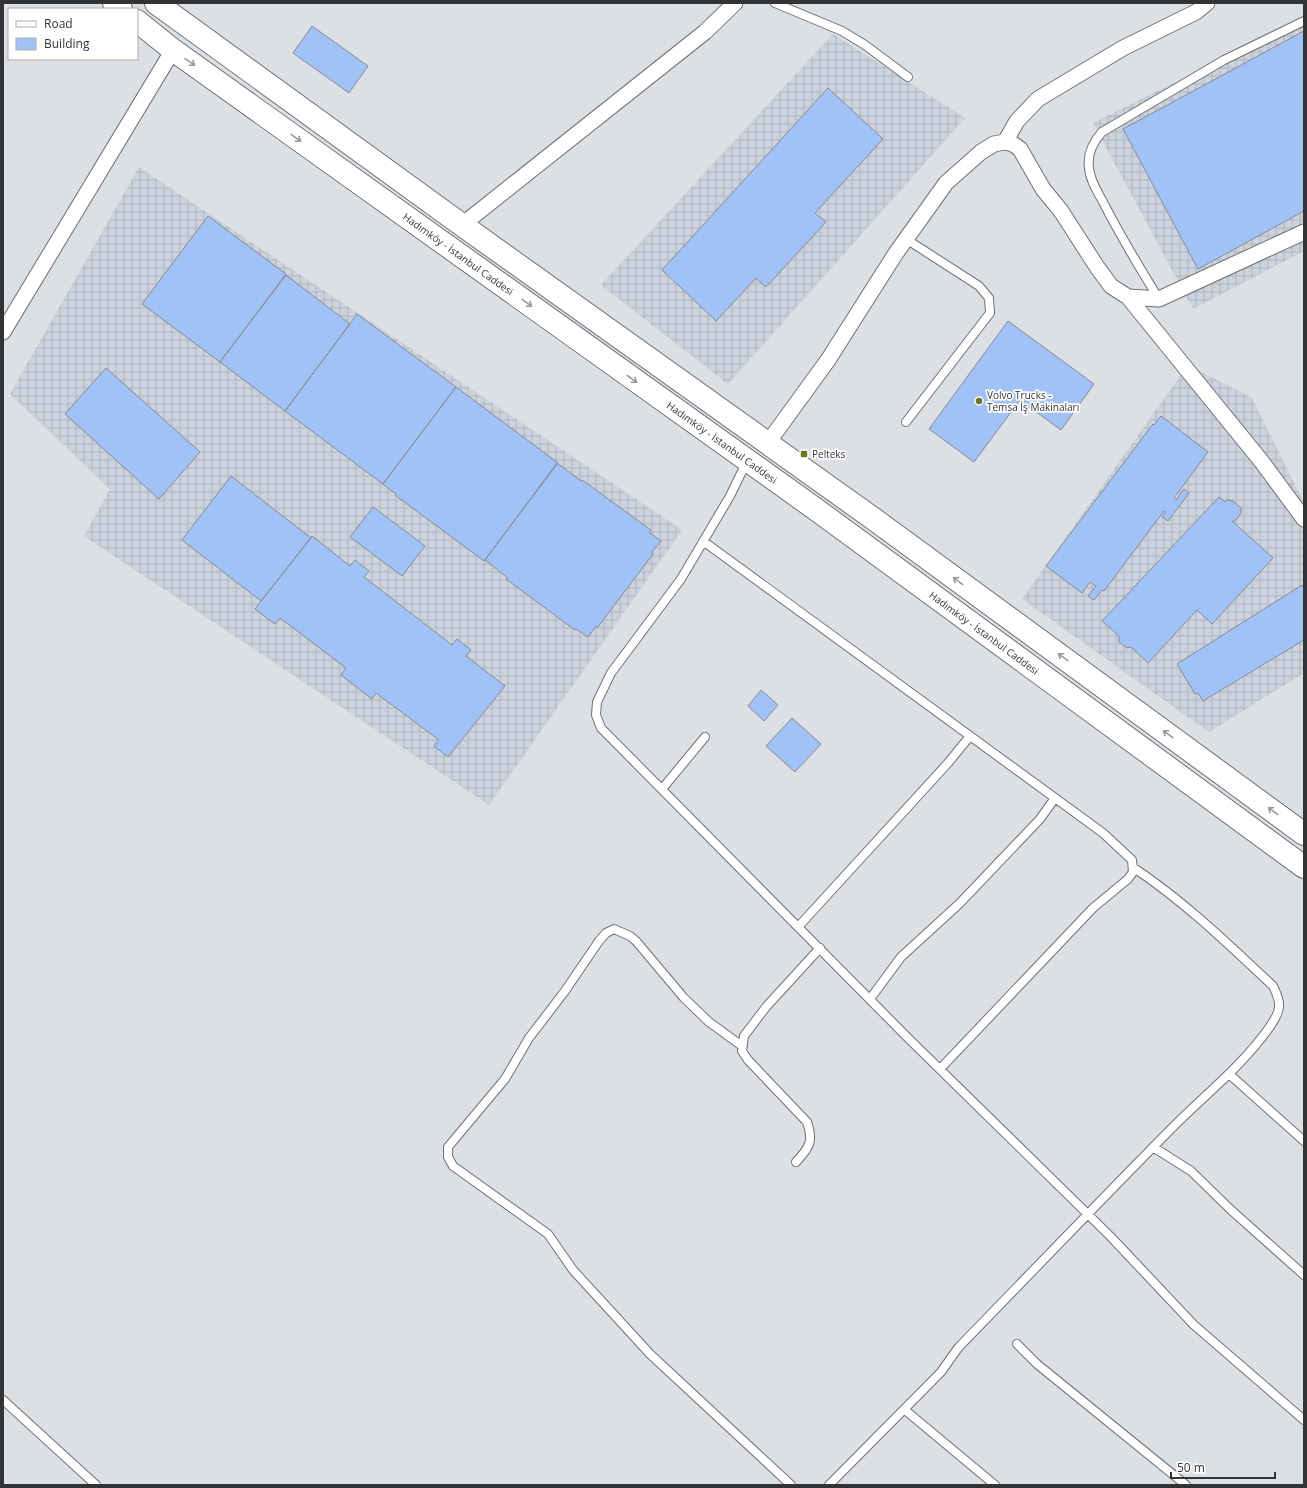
<svg xmlns="http://www.w3.org/2000/svg" width="1307" height="1488" viewBox="0 0 1307 1488" font-family="'Open Sans',sans-serif">
  <style>
    .industrial { fill: url(#industrial-grid) }
    .building { fill: #a1c2f6; stroke: #888b8f }
    .lines { fill: none; stroke-linecap: round; stroke-linejoin: round }
    .lane-casing { stroke: #6f7175; stroke-width: 10 }
    .street-casing { stroke: #6f7175; stroke-width: 17 }
    .primary-casing { stroke: #6f7175; stroke-width: 24 }
    .lane { stroke: #fff; stroke-width: 8 }
    .street { stroke: #fff; stroke-width: 15 }
    .primary { stroke: #fff; stroke-width: 22 }
    .oneway { stroke: #98999a }
    .poi-dot { fill: #6f7720; stroke: #fff; stroke-width: 1.5 }
    .labels { text-anchor: middle; stroke-width: 3.5; stroke-linejoin: round; paint-order: stroke }
    .street-label { font-size: 10px; fill: #323335; stroke: #fff }
    .poi-label { font-size: 10px; fill: #323335; stroke: #fff; text-anchor: start }
  </style>
  <defs>
    <pattern id="industrial-grid" width="8" height="8" patternUnits="userSpaceOnUse"><rect width="8" height="8" fill="#ccd3de"/><path d="M0 4h8M4 0v8" fill="none" stroke="#b0b6bf"/></pattern>
  </defs>
  <rect width="100%" height="100%" fill="#dcdfe3"/>
  <!-- industrial -->
  <path class="industrial" d="M1304,18v233l-111,58 -100,-186z
    M833,34l132,84 -237,266 -127,-99z
    M139,167l543,363 -193,275 -405,-269 26,-47 -100,-95z
    M1188,365l64,33 52,105v170l-95,59 -187,-133z"/>
  <!-- building -->
  <path class="building" d="M312,26l56,40 -19,27 -56,-40z
    M1304,31v180l-106,58 -75,-140z
    M828,88l55,51 -68,74 11,9 -60,65 -10,-9 -40,43 -54,-51z
    M208,216l78,58 -66,88 -78,-58z
    M286,275l64,49 -65,87 -65,-49z
    M357,314l99,73 -73,97 -98,-73z
    M1008,321l86,63 -33,46 -41,-30 -46,62 -45,-33z
    M106,368l94,84 -41,47 -94,-85z
    M456,387l102,76 -74,98 -89,-66 1,-1 -13,-10z
    M1161,416l47,36 -34,46 2,2 8,-11 5,4 -21,28 -6,-4 4,-5 -2,-1 -60,80 -2,-1 -8,10 -6,-4 8,-10 -6,-4 -8,11 -36,-27 107,-142 1,1z
    M557,463l24,18 1,-1 69,50 -2,2 12,9 -9,11 1,2 -55,73 -2,-1 -8,11 -12,-8 -1,1 -69,-51 2,-1 -23,-18z
    M231,476l80,62 -50,63 -79,-61z
    M1219,497l6,5 2,-2 6,1 8,7v5l-6,8h-3l41,37 -61,66 -15,-14 -49,53 -17,-16 -4,1 -8,-6v-6l-17,-15z
    M373,507l52,39 -23,30 -52,-39z
    M312,536l38,30 5,-6 14,11 -5,6 88,68 5,-6 14,11 -5,6 39,30 -57,71 -14,-11 5,-6 -63,-47 -4,6 -31,-24 5,-7 -66,-50 -5,6 -20,-15z
    M1302,585l2,3v52l-101,61 -5,-8 -3,1 -18,-30z
    M761,690l17,15 -14,16 -16,-15z
    M792,718l29,26 -26,28 -29,-26z"/>
  <g class="lines">
    <defs>
      <path id="lane" d="M775,3l67,28 23,14 43,32
        M906,239l73,47 10,12 1,15 -84,109
        M1159,299c-20,-32 -39,-64 -56,-97 -6,-11 -13,-22 -14,-34 -2,-14 5,-27 13,-36l122,-72 80,-39
        M747,461l-17,35 -49,83 -70,94 -14,29 -1,13 5,13 308,311 201,197 84,89 110,95
        M703,541l400,292 29,27 1,12 -5,7 -35,29 -153,161
        M662,789l43,-52
        M798,927l150,-164 22,-27
        M870,999l31,-42 59,-54 80,-84 15,-21
        M742,1046l-33,-24 -25,-24 -48,-57 -6,-5 -16,-7 -8,4 -7,8 -34,50 -36,47 -24,41 -57,68v10l5,9 95,68 25,36 77,84 141,131
        M1229,1074l75,67
        M1153,1147l38,24 40,39 73,65
        M796,1162c13,-14 18,-20 11,-40l-59,-62 -6,-9 2,-15 22,-29 54,-59
        M1017,1344l20,20 149,121
        M3,1400l93,85
        M905,1410l90,75
        M829,1485l112,-113 17,-24c70,-72 140,-145 211,-217 34,-35 74,-65 102,-106 11,-16 10,-23 2,-39 -45,-42 -88,-84 -139,-118"/>
      <path id="street" d="M1005,142l12,-21 21,-22 85,-51 73,-36 11,-9
        M462,225l243,-193 30,-29
        M1128,297l134,165 42,57
        M3,332l170,-282
        M767,444l61,-84 68,-107 50,-70 35,-31 13,-8 11,-2 8,2 7,5 23,40 18,22 36,56 14,19 17,11 31,2 145,-67"/>
      <g id="primary">
        <path d="M114,3l7,6"/>
        <path d="M156,3l306,222 409,292 433,317"/>
        <path id="s1" d="M137,21l36,29 641,458 490,359"/>
      </g>
    </defs>
    <!-- lane casing -->
    <use href="#lane" class="lane-casing"/>
    <!-- street casing -->
    <use href="#street" class="street-casing"/>
    <!-- primary casing -->
    <use href="#primary" class="primary-casing"/>
    <!-- lane -->
    <use href="#lane" class="lane"/>
    <!-- street -->
    <use href="#street" class="street"/>
    <!-- primary -->
    <use href="#primary" class="primary"/>
  </g>
  <!-- one-way arrows -->
  <defs><path id="oneway-shaft" d="M-6 0H5M1.5-3L5.5 0L1.5 3" fill="none" stroke-width="1.6" stroke-linecap="round" stroke-linejoin="round"/></defs>
  <g class="oneway">
    <use href="#oneway-shaft" transform="translate(190 62) rotate(35)"/>
    <use href="#oneway-shaft" transform="translate(296 138) rotate(36)"/>
    <use href="#oneway-shaft" transform="translate(527 303) rotate(36)"/>
    <use href="#oneway-shaft" transform="translate(632 379) rotate(36)"/>
    <use href="#oneway-shaft" transform="translate(958 581) rotate(-144)"/>
    <use href="#oneway-shaft" transform="translate(1063 657) rotate(-144)"/>
    <use href="#oneway-shaft" transform="translate(1168 734) rotate(-144)"/>
    <use href="#oneway-shaft" transform="translate(1273 811) rotate(-144)"/>
  </g>
  <!-- markers -->
  <g class="poi-dot">
    <circle cx="979" cy="401" r="4"/>
    <rect x="800" y="450" width="8" height="8" rx="2"/>
  </g>
  <g class="labels">
    <!-- street labels -->
    <g class="street-label">
      <text dy="4" stroke="none"><textPath href="#s1" startOffset="397">Hadımköy - İstanbul Caddesi</textPath></text>
      <text dy="4" stroke="none"><textPath href="#s1" startOffset="721">Hadımköy - İstanbul Caddesi</textPath></text>
      <text dy="4" stroke="none"><textPath href="#s1" startOffset="1045">Hadımköy - İstanbul Caddesi</textPath></text>
    </g>
    <!-- poi labels -->
    <g class="poi-label">
      <text x="987" y="399">Volvo Trucks -<tspan x="987" dy="12">Temsa İş Makinaları</tspan></text>
      <text x="812" y="458">Pelteks</text>
    </g>
  </g>
  <!-- border -->
  <rect width="1307" height="1488" fill="none" stroke="#323335" stroke-width="8"/>
  <!-- legend -->
  <rect x="8" y="8" width="130" height="52" fill="#ffffff" stroke="#adadae"/>
  <rect x="16" y="21" width="20" height="6" fill="#ffffff" stroke="#adadae"/>
  <text x="44" y="28" font-size="12" fill="#323335">Road</text>
  <rect x="16" y="38" width="20" height="12" fill="#a1c2f6" stroke="#adadae"/>
  <text x="44" y="48" font-size="12" fill="#323335">Building</text>
  <!-- scale -->
  <path d="M1171 1472v6h104v-6" fill="none" stroke="#323335" stroke-width="2"/>
  <text x="1177" y="1472" font-size="12" fill="#323335" stroke="#ffffff" stroke-width="3" paint-order="stroke">50 m</text>
</svg>
